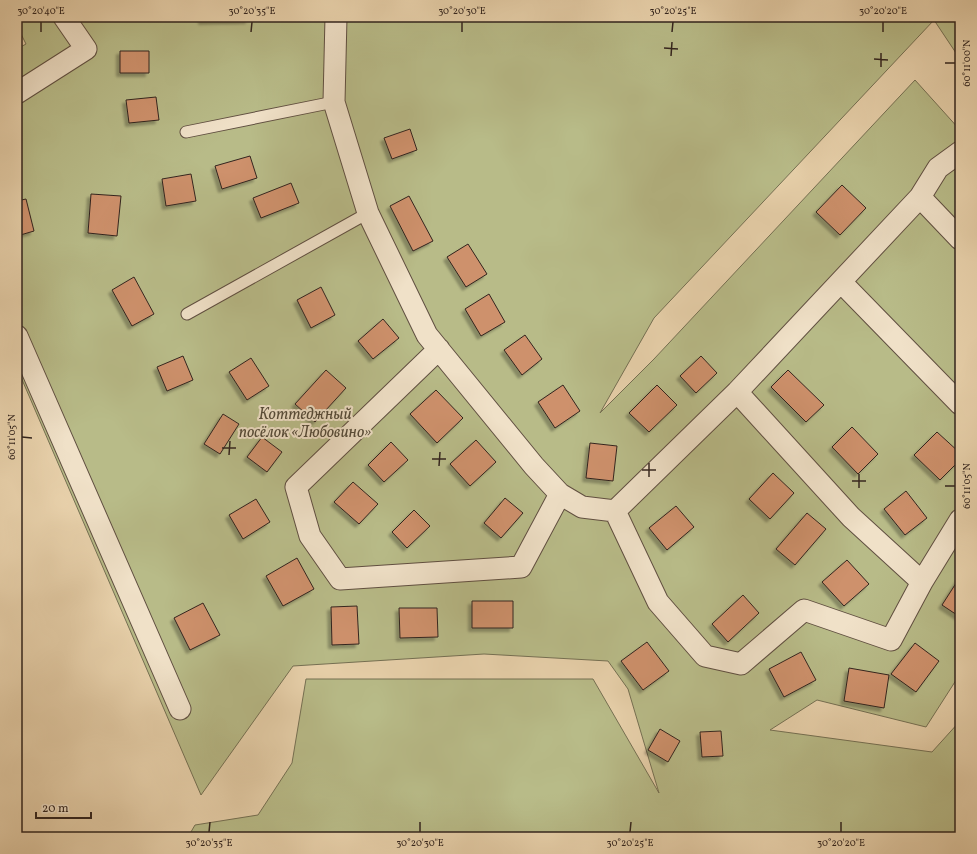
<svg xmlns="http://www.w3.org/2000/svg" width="977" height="854" viewBox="0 0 977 854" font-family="Vollkorn,serif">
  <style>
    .green { fill: #b8bb88; stroke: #757053 }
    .building { fill: #ce916c; stroke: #32241e; filter: url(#shadow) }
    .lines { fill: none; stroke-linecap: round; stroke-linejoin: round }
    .lane-casing { stroke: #604f41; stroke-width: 13 }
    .street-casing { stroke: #604f41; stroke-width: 23 }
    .lane { stroke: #f0e1c8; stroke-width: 11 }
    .street { stroke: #f0e1c8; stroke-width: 21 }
    .ticks { fill: none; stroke: #32241e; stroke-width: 1.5 }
    .labels { text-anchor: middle; stroke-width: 4; stroke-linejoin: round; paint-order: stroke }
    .park-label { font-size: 16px; font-style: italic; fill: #544a38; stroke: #f0e1c8 }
    .neatline { fill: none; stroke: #32241e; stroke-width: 1.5 }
    .ticks-label { font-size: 10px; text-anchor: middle; fill: #32241e }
  </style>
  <defs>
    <filter id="shadow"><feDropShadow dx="-3.5" dy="3.5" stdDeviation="1" flood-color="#0004"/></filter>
  </defs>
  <rect width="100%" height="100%" fill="#e8d1ab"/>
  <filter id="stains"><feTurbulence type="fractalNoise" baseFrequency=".005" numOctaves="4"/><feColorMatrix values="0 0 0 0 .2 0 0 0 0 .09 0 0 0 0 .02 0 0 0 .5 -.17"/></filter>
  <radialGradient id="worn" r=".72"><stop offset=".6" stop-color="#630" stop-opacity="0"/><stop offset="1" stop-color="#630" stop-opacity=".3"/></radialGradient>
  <!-- green -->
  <path class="green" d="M17,17h943v42l-26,-39 -280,298 -54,95 54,-54 261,-279 45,50v544l-34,53 -109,-27 -47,30 162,22 28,-31v116h-772l7,-12 63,-10 34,-52 14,-84h287l66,114 -31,-104 -20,-28 -124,-7 -191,12 -92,129 -184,-427v-319l9,-5 -9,-18z"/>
  <!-- building -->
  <path class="building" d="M202,17h47v3l-47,1z
    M120,51h29v22h-29z
    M156,97l3,23 -30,3 -3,-23z
    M410,129l7,21 -25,9 -8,-21z
    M250,156l7,22 -35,11 -7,-23z
    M191,174l5,27 -30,5 -4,-27z
    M291,183l8,20 -38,15 -8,-20z
    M842,185l24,23 -26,27 -24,-23z
    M91,194l30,2 -4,40 -29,-3z
    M409,196l24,45 -20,10 -23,-45z
    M26,199l8,32 -17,5v-35z
    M468,244l19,30 -21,13 -19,-30z
    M134,277l20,37 -22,12 -20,-36z
    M321,287l14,28 -24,13 -14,-28z
    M489,294l16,28 -24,14 -16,-27z
    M383,319l16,19 -26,21 -15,-18z
    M525,335l17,24 -20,16 -18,-25z
    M183,356l10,24 -26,11 -10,-24z
    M701,356l16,17 -21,20 -16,-17z
    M251,358l18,28 -22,14 -18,-28z
    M326,370l20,18 -31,34 -20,-18z
    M788,370l36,35 -18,17 -35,-35z
    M563,385l17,26 -25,17 -17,-26z
    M657,385l20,20 -28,27 -20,-19z
    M436,390l27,28 -26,25 -27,-29z
    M223,414l16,10 -19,30 -16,-10z
    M852,427l26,27 -20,20 -26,-27z
    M937,432l23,21v7l-20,20 -26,-25z
    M262,437l20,15 -15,20 -20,-15z
    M476,440l20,22 -26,24 -20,-22z
    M391,442l17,18 -24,22 -16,-17z
    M590,443l27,3 -4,35 -27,-3z
    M773,473l21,20 -24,26 -21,-20z
    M353,482l25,22 -19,20 -25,-22z
    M906,491l21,27 -22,17 -21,-26z
    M505,498l18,15 -22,25 -17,-15z
    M256,499l14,23 -27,17 -14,-24z
    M676,506l18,21 -27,23 -18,-22z
    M414,510l16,16 -23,22 -15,-16z
    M807,513l19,16 -31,36 -19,-16z
    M297,558l17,31 -31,17 -17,-30z
    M847,560l22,24 -25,22 -22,-24z
    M960,577v40l-18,-12z
    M743,595l16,18 -31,29 -16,-18z
    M472,601h41v27h-41z
    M203,603l17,32 -30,15 -16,-32z
    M357,606l2,38 -27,1 -1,-38z
    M399,608h38l1,29 -38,1z
    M647,642l22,29 -26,19 -22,-29z
    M915,643l24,18 -23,31 -25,-18z
    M801,652l15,28 -32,17 -15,-28z
    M849,668l40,7 -5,33 -40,-7z
    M660,729l20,12 -12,21 -20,-12z
    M721,731l2,25 -21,1 -2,-25z"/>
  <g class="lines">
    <defs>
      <path id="lane" d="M186,132l148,-30
        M187,314l181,-101"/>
      <path id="street" d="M336,17l-2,85 34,111 59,122 107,131 26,28 22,13 33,4 122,-119 183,-195 18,-29 22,-16
        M17,93l69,-44 -22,-32
        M920,197l40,42
        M841,282l119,122
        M17,336l163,373
        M439,349l-143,138 14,49 30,43 181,-12 39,-73
        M737,392l114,125 71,65
        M615,511l43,91 47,54 36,8 63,-54 87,30 31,-58 38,-62"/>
    </defs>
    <!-- lane casing -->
    <use href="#lane" class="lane-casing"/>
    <!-- street casing -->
    <use href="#street" class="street-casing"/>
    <!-- lane -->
    <use href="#lane" class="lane"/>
    <!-- street -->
    <use href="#street" class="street"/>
  </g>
  <!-- ticks -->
  <path class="ticks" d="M41,32v-10M251,32l1,-10M462,32v-10M672,32l1,-10M883,32v-10M664,48l14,1M671,56l1,-14M874,59l14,1M945,63h10M881,67v-14M22,437l10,1M222,448h14M229,455l1,-14M432,459h14M439,466l1,-14M642,470h14M649,477v-14M852,481h14M945,486h10M859,488v-14M209,832l1,-10M420,832v-10M630,832l1,-10M841,832v-10"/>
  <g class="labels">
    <!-- park labels -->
    <g class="park-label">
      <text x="305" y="419">Коттеджный<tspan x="305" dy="18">посёлок «Любовино»</tspan></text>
    </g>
  </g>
  <!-- margin -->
  <rect width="977" height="854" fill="none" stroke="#e8d1ab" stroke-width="44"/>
  <!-- scale -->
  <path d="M36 812v6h55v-6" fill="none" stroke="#32241e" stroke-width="2"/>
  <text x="42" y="812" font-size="12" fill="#32241e" stroke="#f0e1c8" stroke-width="3" paint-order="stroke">20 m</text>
  <rect x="22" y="22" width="933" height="810" class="neatline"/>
  <g class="ticks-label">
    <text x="41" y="14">30°20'40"E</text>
    <text x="252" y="14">30°20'35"E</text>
    <text x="462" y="14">30°20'30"E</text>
    <text x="673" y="14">30°20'25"E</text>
    <text x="883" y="14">30°20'20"E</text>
    <text transform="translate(966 63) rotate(-90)" y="4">60°11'00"N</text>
    <text transform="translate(11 437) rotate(-90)" y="4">60°11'05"N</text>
    <text transform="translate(966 486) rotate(-90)" y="4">60°11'05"N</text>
    <text x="209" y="846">30°20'35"E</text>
    <text x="420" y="846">30°20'30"E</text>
    <text x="630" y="846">30°20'25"E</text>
    <text x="841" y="846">30°20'20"E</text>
  </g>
  <rect width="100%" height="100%" filter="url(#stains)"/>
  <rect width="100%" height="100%" fill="url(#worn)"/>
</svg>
